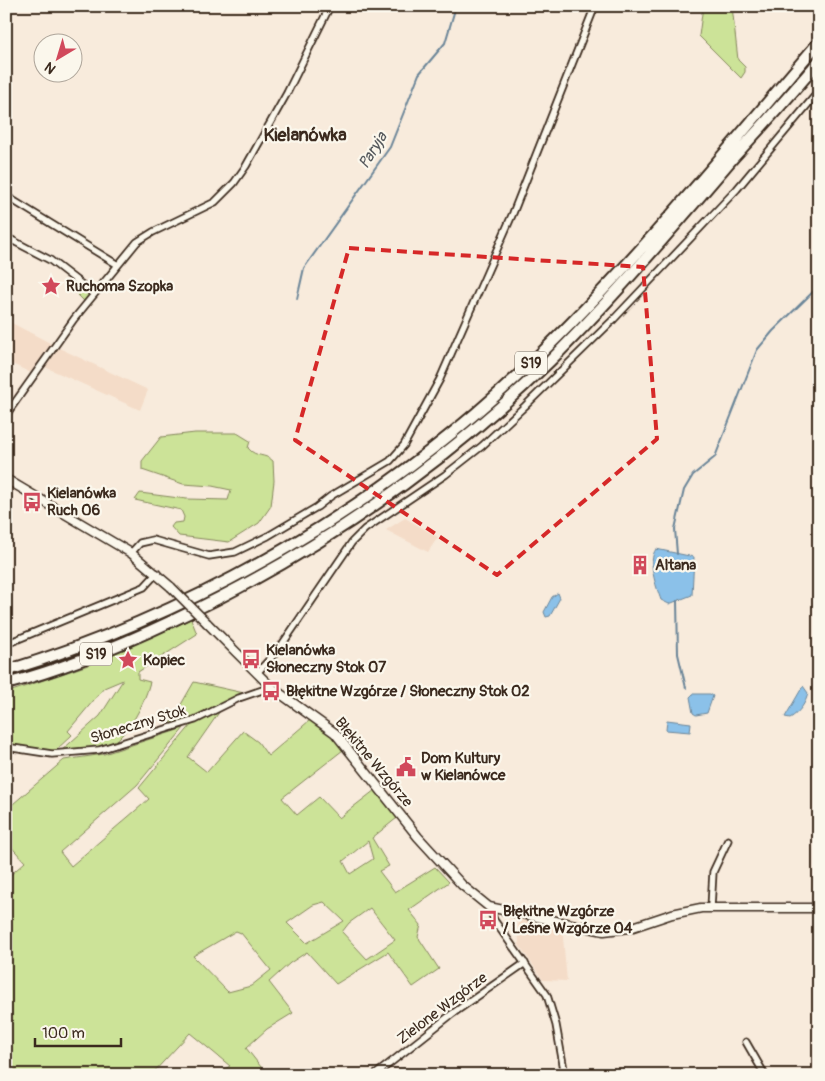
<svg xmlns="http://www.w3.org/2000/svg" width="825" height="1081" viewBox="0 0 825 1081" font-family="Pangolin,sans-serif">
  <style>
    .built { fill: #f4dcc8 }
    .green { fill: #cce398; stroke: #84865b; fill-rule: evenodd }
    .water { fill: #8bc1e9; stroke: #6b8598 }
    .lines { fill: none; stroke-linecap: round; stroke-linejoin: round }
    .stream { stroke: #6b8598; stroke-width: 2 }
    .minor-casing { stroke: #3b2a1e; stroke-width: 9 }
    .tertiary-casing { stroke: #3b2a1e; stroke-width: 11 }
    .motorway-casing { stroke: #3b2a1e; stroke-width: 14 }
    .minor { stroke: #fbf7ec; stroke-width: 5.5 }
    .tertiary { stroke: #fbf7ec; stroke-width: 8 }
    .motorway { stroke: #fbf7ec; stroke-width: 10 }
    .tertiary-bridge-casing { stroke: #3b2a1e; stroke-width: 11; stroke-linecap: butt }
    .tertiary-bridge { stroke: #fbf7ec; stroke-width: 8 }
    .marked { fill: none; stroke: #d62828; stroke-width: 4; stroke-dasharray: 10 6; stroke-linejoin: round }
    .labels { text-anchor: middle; stroke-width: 4.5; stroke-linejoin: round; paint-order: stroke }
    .shield { fill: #fbf7ec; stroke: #75685c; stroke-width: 1 }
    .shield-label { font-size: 14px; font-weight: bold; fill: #3b2a1e }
    .poi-label { font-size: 15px; font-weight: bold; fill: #3b2a1e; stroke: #fbf7ec; text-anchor: start }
    .street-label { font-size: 15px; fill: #3b2a1e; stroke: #fbf7ec }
    .water-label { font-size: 16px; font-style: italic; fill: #53575b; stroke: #fbf7ec }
    .quarter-label { font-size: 18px; font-weight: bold; fill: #3b2a1e; stroke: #fbf7ec }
  </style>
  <rect width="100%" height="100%" fill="#f8ebdc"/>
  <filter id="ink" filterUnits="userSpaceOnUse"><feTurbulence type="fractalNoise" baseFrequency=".02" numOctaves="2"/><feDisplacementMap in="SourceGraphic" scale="10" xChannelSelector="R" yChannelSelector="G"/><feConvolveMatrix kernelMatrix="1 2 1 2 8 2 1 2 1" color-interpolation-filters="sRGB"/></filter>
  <g filter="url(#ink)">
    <!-- built -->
    <path class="built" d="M6,320l46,24 -21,29 -25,-12z
      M59,348l89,42 -8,20 -95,-43z
      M405,518l33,19 -10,15 -42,-22z
      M518,919l44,8 5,54 -24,-1 -24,-35z"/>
    <!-- green -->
    <path class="green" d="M703,6h29l6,54 7,7v5l-4,6 -42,-42z
      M80,285l10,8 -6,8 -9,-9z
      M195,433h42l13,8 -2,7c8,10 17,5 25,13l1,20 -3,25 -12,17 -30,19 -50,-6 -8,-9 3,-4 9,-1 1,-5 -3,-7 -46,-10 5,-7 47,6 41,1 3,-10 -19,-4 -29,-2 -41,-14v-9l19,-24z
      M191,619l6,15 -59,38v7l12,3c-7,26 -19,46 -39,64l-50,5 39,-35 23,-36 -19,8 -36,43 4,4 -17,16 -49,-6v-52l85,-29z
      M194,682l50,11 3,-1 -79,35z
      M220,711l-32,46 19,15 36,-41 15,11 10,14 42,-36c12,8 27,16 33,30l-61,48 15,17 22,-18 20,21 36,-28 22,28 -25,20 17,28 -10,5 16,21 40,-25 14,15 -40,28 12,15 -3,12 21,32 -26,18 -25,-35 -52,32 -29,-32 -17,11 -21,19 24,31 -26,16 -21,19 19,24 -4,3h-36l-5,-3 10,-6 -40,-33 -39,42h-145v-196l19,-17 -19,-21v-31l58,-50 40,-6 80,-26 -47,57 -77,67 11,14 78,-67 -10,-11 53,-64zM368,841l5,18 -23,15 -7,-13zM324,902l20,19 -37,22 -20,-20 26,-18zM370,908l25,32 -28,19 -25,-27 7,-9zM236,931l5,2 30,37 -20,16 -23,6 -35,-36z"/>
    <!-- water -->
    <path class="water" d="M656,549l38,8 -2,38 -23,9 -8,-4c-5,-14 -14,-38 -5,-51z
      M558,593l2,5 -10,18 -4,1 -2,-5 8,-15z
      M803,686l5,7c-2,10 -9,20 -18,25l-5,-1z
      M693,694h17l3,2 -6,17 -11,2 -3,-2 -3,-16z
      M667,720l24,3 -1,9 -24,-2z"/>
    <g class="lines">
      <!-- stream -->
      <path class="stream" d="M297,299l7,-31 86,-121 29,-73 26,-31 11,-37
        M677,554l-2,-25 9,-39 9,-15 22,-18 42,-107 16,-19 46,-45
        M677,601l1,53 8,34"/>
      <defs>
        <path id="minor" d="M6,196l112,69
          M6,237l44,23 44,34
          M6,415l68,-96 63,-77 16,-10 62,-30 19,-19 12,-17 41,-73 43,-87
          M131,553l9,-10 13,-3 56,16 26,-4 33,-16 49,-29 14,-11 59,-35 14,-16 36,-66 73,-166 82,-207
          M6,644l138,-57 13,-14
          M257,673l22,-24 73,-107 13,-13 80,-54 37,-29 43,-40 89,-87 123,-130 82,-98
          M6,747l46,7 47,-4 96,-30 44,-22 32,-11
          M489,907l5,13 53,75 9,30 9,50
          M711,907l2,-35 15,-32
          M746,1042l19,33
          M375,1075l77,-61 73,-51"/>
        <path id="tertiary" d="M6,479l125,74 40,34
          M207,623l64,64 64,46 83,104 44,48 27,22 115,24 26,-3 42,-14 29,-6h118"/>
        <path id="motorway" d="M6,671c195,-60 378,-166 525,-308 104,-100 195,-212 288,-321
          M6,684c58,-15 113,-38 166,-63 139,-65 268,-153 378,-260 64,-64 123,-133 182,-202 29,-32 59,-64 87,-98"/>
      </defs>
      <!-- minor casing -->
      <use href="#minor" class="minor-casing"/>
      <!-- tertiary casing -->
      <use href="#tertiary" class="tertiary-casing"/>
      <!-- motorway casing -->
      <use href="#motorway" class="motorway-casing"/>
      <!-- minor -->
      <use href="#minor" class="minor"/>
      <!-- tertiary -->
      <use href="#tertiary" class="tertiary"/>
      <!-- motorway -->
      <use href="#motorway" class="motorway"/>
      <defs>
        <path id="tertiary-bridge" d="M171,587l36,36"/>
      </defs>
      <!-- tertiary-bridge casing -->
      <use href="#tertiary-bridge" class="tertiary-bridge-casing"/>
      <!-- tertiary-bridge -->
      <use href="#tertiary-bridge" class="tertiary-bridge"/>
    </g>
  </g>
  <!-- marked area -->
  <path class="marked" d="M349,248l294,19 14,172 -160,136 -202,-135z"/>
  <!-- icons -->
  <defs>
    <symbol id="sight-bare" viewBox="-9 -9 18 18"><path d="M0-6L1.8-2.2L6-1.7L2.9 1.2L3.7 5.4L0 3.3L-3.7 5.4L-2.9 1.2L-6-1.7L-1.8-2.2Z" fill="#d1495b" stroke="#fbf7ec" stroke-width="2.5" paint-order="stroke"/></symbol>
    <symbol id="bus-bare" viewBox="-9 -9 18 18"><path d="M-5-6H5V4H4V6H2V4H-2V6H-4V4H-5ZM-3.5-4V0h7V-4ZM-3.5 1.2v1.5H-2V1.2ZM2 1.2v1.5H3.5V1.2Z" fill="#d1495b" stroke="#fbf7ec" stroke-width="2.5" paint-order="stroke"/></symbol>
    <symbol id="building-bare" viewBox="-9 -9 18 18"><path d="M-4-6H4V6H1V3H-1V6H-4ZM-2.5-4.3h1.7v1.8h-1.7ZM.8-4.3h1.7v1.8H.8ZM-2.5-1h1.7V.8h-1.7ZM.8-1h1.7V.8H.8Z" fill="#d1495b" stroke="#fbf7ec" stroke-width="2.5" paint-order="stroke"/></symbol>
    <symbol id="civic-bare" viewBox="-9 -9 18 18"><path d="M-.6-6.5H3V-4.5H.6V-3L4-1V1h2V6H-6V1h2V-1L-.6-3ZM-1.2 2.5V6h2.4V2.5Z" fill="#d1495b" stroke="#fbf7ec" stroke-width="2.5" paint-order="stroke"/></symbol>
  </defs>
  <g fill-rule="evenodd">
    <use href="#sight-bare" x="37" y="272" width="28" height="28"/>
    <use href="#bus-bare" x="18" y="488" width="28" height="28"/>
    <use href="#building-bare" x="626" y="551" width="28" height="28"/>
    <use href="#bus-bare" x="237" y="645" width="28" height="28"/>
    <use href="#sight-bare" x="114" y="646" width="28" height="28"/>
    <use href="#bus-bare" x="257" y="677" width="28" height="28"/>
    <use href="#civic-bare" x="392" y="753" width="28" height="28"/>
    <use href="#bus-bare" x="474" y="906" width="28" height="28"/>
  </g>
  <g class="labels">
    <!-- shield labels -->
    <g class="shield">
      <rect x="515" y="351.5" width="32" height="23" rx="4"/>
      <rect x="80" y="642.5" width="32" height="23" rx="4"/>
    </g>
    <g class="shield-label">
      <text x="531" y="368">S19</text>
      <text x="96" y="659">S19</text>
    </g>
    <!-- poi labels -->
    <g class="poi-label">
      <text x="66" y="291">Ruchoma Szopka</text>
      <text x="47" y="498">Kielanówka<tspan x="47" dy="17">Ruch 06</tspan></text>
      <text x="655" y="570">Altana</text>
      <text x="266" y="655">Kielanówka<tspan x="266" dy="17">Słoneczny Stok 07</tspan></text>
      <text x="143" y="665">Kopiec</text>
      <text x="286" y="696">Błękitne Wzgórze / Słoneczny Stok 02</text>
      <text x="421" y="763">Dom Kultury<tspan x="421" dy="17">w Kielanówce</tspan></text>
      <text x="503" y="916">Błękitne Wzgórze<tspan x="503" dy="17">/ Leśne Wzgórze 04</tspan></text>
    </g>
    <!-- street labels -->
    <g class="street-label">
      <text transform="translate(138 724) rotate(-17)" y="5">Słoneczny Stok</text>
      <text transform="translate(374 762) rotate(50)" y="5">Błękitne Wzgórze</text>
      <text transform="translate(442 1008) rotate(-37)" y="5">Zielone Wzgórze</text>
    </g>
    <!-- water labels -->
    <g class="water-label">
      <text transform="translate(372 150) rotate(-58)" y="6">Paryja</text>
    </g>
    <!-- quarter labels -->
    <g class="quarter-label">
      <text x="305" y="141">Kielanówka</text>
    </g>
  </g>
  <!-- margin -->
  <rect width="825" height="1081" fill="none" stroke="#fbf7ec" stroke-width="25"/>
  <rect x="12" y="12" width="800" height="1056" fill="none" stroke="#3b2a1e" stroke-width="2" filter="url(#ink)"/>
  <!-- north arrow -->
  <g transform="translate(58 58) rotate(218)"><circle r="24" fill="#fbf7ec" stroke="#aea59a"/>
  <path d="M0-4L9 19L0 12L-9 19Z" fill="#d1495b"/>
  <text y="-8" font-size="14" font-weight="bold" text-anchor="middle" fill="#3b2a1e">N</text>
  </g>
  <!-- scale -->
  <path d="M35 1038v8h86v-8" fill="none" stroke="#3b2a1e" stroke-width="2.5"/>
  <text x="42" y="1038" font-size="15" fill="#3b2a1e" stroke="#fbf7ec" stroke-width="4" paint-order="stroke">100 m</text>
</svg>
